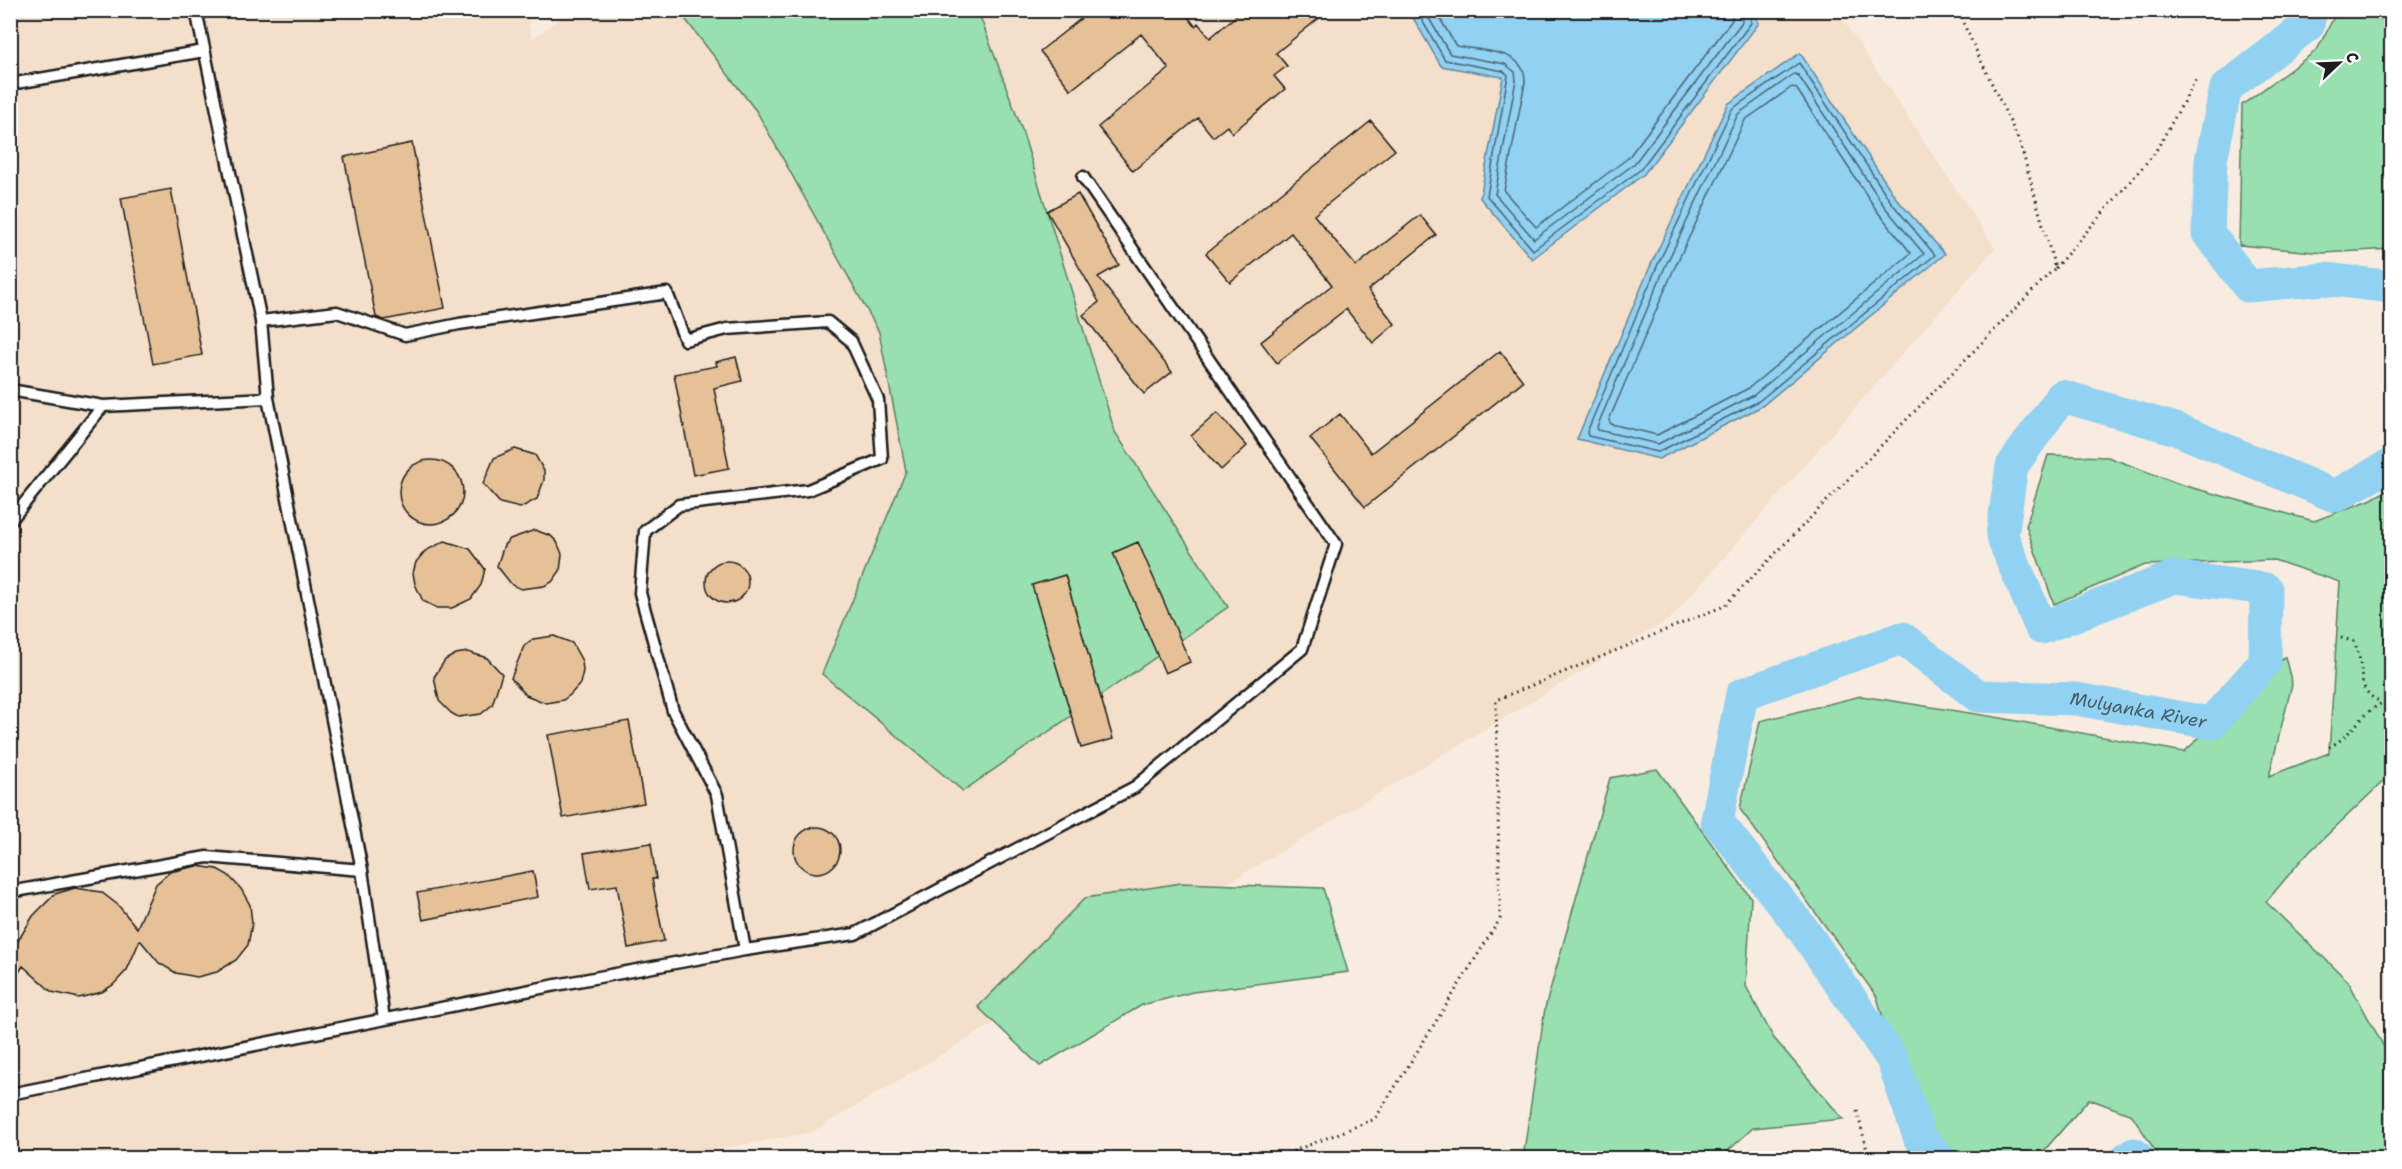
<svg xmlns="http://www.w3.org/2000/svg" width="2402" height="1169" viewBox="0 0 2402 1169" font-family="'Shantell Sans',sans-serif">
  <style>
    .built { fill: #f3dfca }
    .green { fill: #98e0af; stroke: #5a7e66; stroke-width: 1.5 }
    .water { fill: #91d1f2; stroke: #62899c; stroke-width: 1.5 }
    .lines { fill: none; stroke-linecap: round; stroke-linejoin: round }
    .shore { stroke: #4b6472; stroke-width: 1.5 }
    .river { stroke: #91d1f2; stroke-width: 33 }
    .building { fill: #e6c197; stroke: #1c1c1c; stroke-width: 1.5 }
    .lane-casing { stroke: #1c1c1c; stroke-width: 15 }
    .path { stroke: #1c1c1c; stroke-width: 3; stroke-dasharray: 1.5 4.5; stroke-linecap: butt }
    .lane { stroke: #fff; stroke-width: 10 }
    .labels { text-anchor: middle; stroke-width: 5; stroke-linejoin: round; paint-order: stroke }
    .water-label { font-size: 18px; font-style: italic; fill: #455b67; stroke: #fff }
  </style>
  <rect width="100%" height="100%" fill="#f8ece0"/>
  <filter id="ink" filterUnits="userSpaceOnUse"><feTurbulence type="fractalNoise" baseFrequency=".0167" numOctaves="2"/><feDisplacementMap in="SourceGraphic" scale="12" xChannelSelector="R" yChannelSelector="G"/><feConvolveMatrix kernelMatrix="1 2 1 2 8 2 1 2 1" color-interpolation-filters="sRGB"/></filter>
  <g filter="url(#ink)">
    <!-- built -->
    <path class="built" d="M572,10l1265,1 158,237 -324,370 -859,514 -142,26h-659l-1,-1147h517l5,28z"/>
    <!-- green -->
    <path class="green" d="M679,11h299l43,116 94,305 113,175 -265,184 -141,-117 84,-203 -27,-139 -122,-220z
      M2337,11h54v238l-67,4 -85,-8 3,-140 75,-55z
      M2048,455l60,2 74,28 132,36 56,-21 21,-12v286l-89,85 -36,43 82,79 43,79v98h-231l-28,-43 -43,-16 -47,54 -21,5h-75l-39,-57 -30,-104 -137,-188 20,-88 101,-25 140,22 183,34 101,-95 7,27 -23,92 60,-23 11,-171 -66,-22 -129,5 -91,39 -28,-78z
      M1657,769l94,129 -5,88 27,51 70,82 -90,9 -33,30h-197l22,-150 65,-230z
      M1181,883l142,5 25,84 -155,20 -51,13 -102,61 -62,-59 107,-109z"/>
    <!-- water -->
    <path class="water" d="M1754,11l5,12 -115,151 -112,85 -52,-61 23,-121 -62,-11 -32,-55z
      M1800,53l96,145 49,56 -183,152 -103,53 -82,-20 75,-177 76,-158z"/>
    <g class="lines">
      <!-- shore -->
      <path class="shore" d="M1416,10l29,50 58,11 5,4 -21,121 46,54 107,-80 111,-147 -2,-13
        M1424,10l26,44 55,10 10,8 1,8 -21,114 39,45 100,-75 108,-142 -1,-12
        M1435,10l21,36c23,5 70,2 69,36l-21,109 32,36 92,-69 104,-138v-10
        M1799,63l92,139 44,53 -176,146 -101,51 -70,-16 -1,-4 71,-168 74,-155z
        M1794,74l4,1 86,131 40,48 -170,141 -96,49 -60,-14 -1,-3 68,-160 73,-153z
        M1792,87l4,1 81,123 34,42 -162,135 -92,47 -46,-11 -2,-4 64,-149 72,-151z"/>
      <!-- river -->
      <g class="river">
        <path d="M2311,10l-3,15 -82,63 -15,72 -3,73 40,53 77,-7 67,8"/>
        <path id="s1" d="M1940,1158l-20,-19 -28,-80 -88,-128 -87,-110 25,-127 160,-56 76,58 98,3 135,24 54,-61 1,-73 -92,-12 -133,51 -39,-92 10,-70 50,-70 114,33 159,67 57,-32"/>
        <path d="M2127,1158l7,-4 4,4"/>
      </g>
    </g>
    <!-- building -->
    <path class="building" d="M1092,10h91l12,16 3,-3 12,15 33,-28h86l-53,43 11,13 -13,10 11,13 -53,44 -5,-7 -14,11 -15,-19 -65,53 -35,-44 71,-58 -11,-14 -17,-21 -70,56 -31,-39z
      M1371,121l24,29 -81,65 42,51 64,-51 16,20 -68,55 27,34 -22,19 -27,-34 -69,54 -16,-21 71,-57 -41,-52 -61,49 -24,-29z
      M412,143l33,165 -61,12 -8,-3 -32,-160z
      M171,189l31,166 -49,9 -32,-166z
      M1078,194l41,71 -21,12 74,95 -28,22 -61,-79 16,-13 -52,-91z
      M1500,351l23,30 -158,126 -55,-69 30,-24 31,39z
      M736,357l6,24 -28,7 15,80 -36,7 -19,-101 43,-8 -1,-4z
      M1217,413l30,33 -26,24 -30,-34z
      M515,449l20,6 9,16v9l-7,19 -17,9 -20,-5 -17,-19 11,-26z
      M399 492a32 32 0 1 1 64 0a32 32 0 1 1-64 0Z
      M535,530l16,6 6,6 5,12 -2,17 -8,11 -8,4 -23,3 -9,-4 -15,-19 7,-21 6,-6z
      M445,541l25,8 15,20 -4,16 -10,14 -19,9h-15l-14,-7 -8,-17 -2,-11 3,-11 9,-11z
      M1138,542l52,120 -25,11 -52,-120z
      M706 582a21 21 0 1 1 42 0a21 21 0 1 1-42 0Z
      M1065,575l48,164 -32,9 -49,-163z
      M554,636l18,7 10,18 1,10 -3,13 -10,11 -7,5 -17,3 -20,-8 -15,-17 13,-32 9,-7z
      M468,652l19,6 15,16 -10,31 -11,9 -23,3 -7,-4 -12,-12 -5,-24 11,-17 11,-6z
      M629,721l15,82 -81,15 -15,-83z
      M794 850a23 23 0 1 1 46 0a23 23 0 1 1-46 0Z
      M651,843l5,36h-4l12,62 -36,7 -11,-63 -27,4 -6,-36z
      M197,866l20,3 11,6 13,14 9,16 2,18 -4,22 -12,15 -19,12 -20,5 -21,-4 -17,-10 -19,-23 -13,30 -14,15 -11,7 -23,6 -27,-6 -29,-26 -13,20v-32l23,-38 22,-22 20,-6 26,4 17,13 19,23 19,-44 14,-12z
      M533,871l5,26 -115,23 -6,-27z"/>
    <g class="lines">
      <defs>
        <path id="lane" d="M196,10l65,311 7,77 94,472 22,149
          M10,84l194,-33
          M261,321l76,-9 68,23 54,-11 208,-31 18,47 42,-11 101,-7 23,19 27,59 4,59 -74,31 -129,15 -34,26 -5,62 33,118 44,84 28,155
          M10,390l93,16 165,-8
          M10,521l93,-115
          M10,892l197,-35 155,13
          M10,1094l546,-109 189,-35 110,-16 280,-147 167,-138 34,-105 -253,-367"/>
      </defs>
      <!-- lane casing -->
      <use href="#lane" class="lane-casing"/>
      <!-- path -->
      <path class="path" d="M2055,268l99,-114 42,-74
        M2341,638l12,3c15,23 -2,50 29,61
        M2329,747c24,-11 36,-42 63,-47
        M1857,1111l12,47
        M1276,1158l99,-39 125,-200 -4,-219 228,-94 331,-338 -35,-125 -63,-133"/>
      <!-- lane -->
      <use href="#lane" class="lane"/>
    </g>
  </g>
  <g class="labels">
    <!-- water labels -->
    <g class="water-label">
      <text dy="6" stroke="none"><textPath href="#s1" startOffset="964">Mulyanka River</textPath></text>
    </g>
  </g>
  <!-- margin -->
  <rect width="2402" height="1169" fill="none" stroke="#fff" stroke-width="36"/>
  <rect x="18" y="18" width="2366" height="1133" fill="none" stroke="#1c1c1c" stroke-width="2" filter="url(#ink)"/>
  <!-- north arrow -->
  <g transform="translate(2339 63) rotate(67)" stroke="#ffffff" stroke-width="4.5" paint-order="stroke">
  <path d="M0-4.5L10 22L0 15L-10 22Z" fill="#1c1c1c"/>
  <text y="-9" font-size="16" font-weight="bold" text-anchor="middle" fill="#1c1c1c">С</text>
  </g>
</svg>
